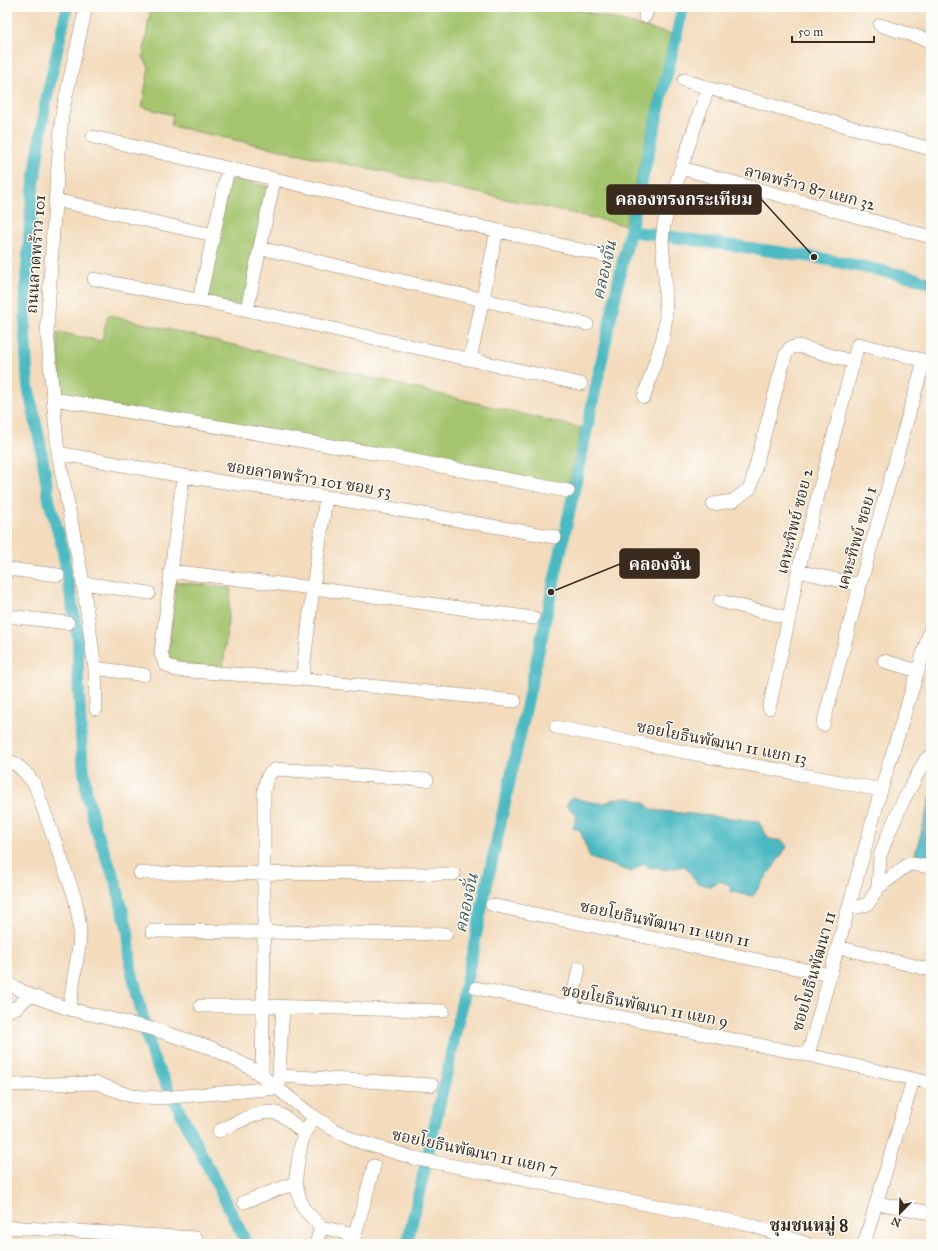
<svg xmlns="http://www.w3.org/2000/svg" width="938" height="1251" viewBox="0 0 938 1251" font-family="'IM FELL Great Primer','Noto Serif Thai',serif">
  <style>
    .green { fill: #a4c56e; stroke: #707846 }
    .water { fill: #4ab9c2; stroke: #427270 }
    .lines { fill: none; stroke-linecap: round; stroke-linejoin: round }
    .canal { stroke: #4ab9c2; stroke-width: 12 }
    .minor-casing { stroke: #97826d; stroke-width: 14 }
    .minor { stroke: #fff; stroke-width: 13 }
    .labels { text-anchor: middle; stroke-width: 3; stroke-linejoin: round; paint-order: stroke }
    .street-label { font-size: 16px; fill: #3b2a1e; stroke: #fdfcf7 }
    .water-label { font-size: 17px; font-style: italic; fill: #405c57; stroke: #fdfcf7 }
    .neighbourhood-label { font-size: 17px; font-weight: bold; fill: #3b2a1e; stroke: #fdfcf7 }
    .leader { fill: none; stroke: #3b2a1e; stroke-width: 1.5 }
    .callout-dot { fill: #3b2a1e; stroke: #fdfcf7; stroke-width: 1.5 }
    .callout { fill: #3b2a1e; stroke: #3b2a1e; stroke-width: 1.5 }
    .callout-label { font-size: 17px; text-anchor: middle; font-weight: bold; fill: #fff }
  </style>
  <rect width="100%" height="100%" fill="#fdfcf7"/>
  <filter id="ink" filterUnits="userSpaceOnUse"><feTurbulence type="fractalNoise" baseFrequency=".025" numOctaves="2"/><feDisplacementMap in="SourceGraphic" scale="8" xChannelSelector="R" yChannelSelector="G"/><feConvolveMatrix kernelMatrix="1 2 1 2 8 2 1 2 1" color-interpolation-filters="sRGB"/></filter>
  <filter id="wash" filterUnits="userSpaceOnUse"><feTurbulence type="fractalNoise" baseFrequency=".012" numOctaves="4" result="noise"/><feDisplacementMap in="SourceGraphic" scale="16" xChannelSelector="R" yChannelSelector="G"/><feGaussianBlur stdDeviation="0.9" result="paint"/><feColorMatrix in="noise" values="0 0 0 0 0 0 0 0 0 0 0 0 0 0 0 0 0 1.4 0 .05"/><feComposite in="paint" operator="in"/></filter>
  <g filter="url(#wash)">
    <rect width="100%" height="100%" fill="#f3dbbc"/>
    <!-- green -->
    <path class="green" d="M151,7h416l104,27 -46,191 -454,-99 2,-11 -31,-8 7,-40 -6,-10z
      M230,178l39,9 -26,119 -39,-8z
      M108,315l473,113 -13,60 -506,-91 -5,-65 45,9z
      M176,582l55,6 -8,80 -55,-6z"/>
    <!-- water -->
    <path class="water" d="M572,797c9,3 21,6 31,6 4,0 8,-3 12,-4 14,-3 28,0 37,11l106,11 11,18 14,2 4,6 -34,49 -22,-4 -1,-7 -11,-4 -9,5 -13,-3 -12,-17 -21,4 -7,-3 -8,1 -5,-5 -12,9 -42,-14 -10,-28 -7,-2 4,-13 -11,-9z
      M931,797v60l-16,-3z"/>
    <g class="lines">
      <!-- canal -->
      <path class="canal" d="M67,7l-22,98 -13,92 -6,84 -1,54 3,52 12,55 9,58 13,46 16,92v37l4,80 5,40 9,35 20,53 12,49 3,36 21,88 91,180 3,8
        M630,231l184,26 93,19 24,7
        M407,1244l43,-185 33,-157 82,-370 57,-267 61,-258"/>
    </g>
  </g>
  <g filter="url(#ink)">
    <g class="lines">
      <defs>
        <path id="minor" d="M86,7l-24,107 -9,116 -6,101 11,122 25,130 12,85 1,41
          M645,16l3,-9
          M880,25l51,16
          M684,80l24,8 223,61
          M93,137l514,119
          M681,168l250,69
          M55,200l158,35
          M260,248l327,76
          M94,279l153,31 334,74
          M199,301l29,-132
          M247,310l27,-130
          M470,360l27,-129
          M644,397l19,-59 3,-22 -1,-39 -3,-36 2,-17 17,-56 27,-80
          M54,399l325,55 189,37
          M58,453l125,23 143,21 229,40
          M183,476l-22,177 4,11 11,6 126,9 213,22
          M713,504l20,-3 17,-13 35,-132 5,-8 8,-2 56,16
          M7,569l51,6
          M170,571l143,17 220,30
          M798,571l62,14
          M83,583l66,10
          M720,601l69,17
          M7,616l61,7
          M884,661l34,10
          M95,668l49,7
          M302,679l11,-91 13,-91
          M769,708l20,-90 9,-47 60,-227 73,18
          M823,725l37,-140 64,-224
          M556,727l325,63
          M7,760c13,5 20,14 28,25l40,113 3,16 2,17 -1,15 -10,63
          M140,873l314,1
          M878,888l2,-32 7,-19 16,-36 23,-42 5,-3
          M492,905l338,70
          M849,906l9,1 10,-3 10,-16 29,-23 5,-1 19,3
          M152,931l294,3
          M838,947l93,23
          M7,983l23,12 39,14 84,20 59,19 37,19 13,9 48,38 23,15 27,13 54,16 337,67 56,19
          M476,988l332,67 123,28
          M201,1006h62l180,5
          M571,1007l8,-39
          M7,1011l10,-4 13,-12
          M808,1055l73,-265 50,-162
          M262,1076l2,-144v-141c2,-10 3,-19 13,-22l150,11
          M280,1076l152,9
          M7,1085l89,-2 35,13 29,2 118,-10 5,-81
          M314,1117l-10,17 -4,15 -5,34 8,25 18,19 -5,17
          M219,1131c15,-7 44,-24 60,-17 10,4 17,13 25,20
          M244,1202l51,-19
          M876,1203l55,10
          M7,1227l189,11
          M321,1227l34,8 -3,9
          M355,1235l19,-69
          M864,1244l49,-164"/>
      </defs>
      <!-- minor casing -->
      <use href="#minor" class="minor-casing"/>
      <!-- minor -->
      <use href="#minor" class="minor"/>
    </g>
  </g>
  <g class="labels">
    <!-- street labels -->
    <g class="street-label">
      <text transform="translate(810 187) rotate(15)" y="6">ลาดพร้าว 87 แยก 32</text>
      <text transform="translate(35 254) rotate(-86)" y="6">ถนนลาดพร้าว 101</text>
      <text transform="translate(309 478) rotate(9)" y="6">ซอยลาดพร้าว 101 ซอย 53</text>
      <text transform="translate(794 521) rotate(-76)" y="6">เคหะทิพย์ ซอย 2</text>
      <text transform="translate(856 538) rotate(-74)" y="6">เคหะทิพย์ ซอย 1</text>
      <text transform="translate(722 742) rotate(11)" y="6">ซอยโยธินพัฒนา 11 แยก 13</text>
      <text transform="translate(665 923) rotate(12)" y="6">ซอยโยธินพัฒนา 11 แยก 11</text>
      <text transform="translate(813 971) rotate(-74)" y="6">ซอยโยธินพัฒนา 11</text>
      <text transform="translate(645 1005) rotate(11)" y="6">ซอยโยธินพัฒนา 11 แยก 9</text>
      <text transform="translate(475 1151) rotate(12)" y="6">ซอยโยธินพัฒนา 11 แยก 7</text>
    </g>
    <!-- water labels -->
    <g class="water-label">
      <text transform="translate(604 270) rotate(-77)" y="6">คลองจั่น</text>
      <text transform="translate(466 903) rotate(-78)" y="6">คลองจั่น</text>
    </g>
    <!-- neighbourhood labels -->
    <g class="neighbourhood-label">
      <text x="809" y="1231">ชุมชนหมู่ 8</text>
    </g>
  </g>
  <!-- callouts -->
  <path class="leader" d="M814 257L761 199M551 592L620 564"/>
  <g class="callout-dot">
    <circle cx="814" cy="257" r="4"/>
    <circle cx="551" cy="592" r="4"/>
  </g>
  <g class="callout">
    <rect x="607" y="185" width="154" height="29" rx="4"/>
    <rect x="620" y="549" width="79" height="29" rx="4"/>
  </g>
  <g class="callout-label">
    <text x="684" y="205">คลองทรงกระเทียม</text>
    <text x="660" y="570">คลองจั่น</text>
  </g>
  <!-- margin -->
  <rect width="938" height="1251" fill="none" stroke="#fdfcf7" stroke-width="24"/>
  <!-- north arrow -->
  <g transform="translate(900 1213) rotate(203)" stroke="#fdfcf7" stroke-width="3" paint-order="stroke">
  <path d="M0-3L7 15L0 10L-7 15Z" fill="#3b2a1e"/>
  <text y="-6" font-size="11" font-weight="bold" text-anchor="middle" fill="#3b2a1e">N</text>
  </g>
  <!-- scale -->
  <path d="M792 36v6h82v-6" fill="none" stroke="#3b2a1e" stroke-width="2"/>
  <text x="798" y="36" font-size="12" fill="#3b2a1e" stroke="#fdfcf7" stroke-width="3" paint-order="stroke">50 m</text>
</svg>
